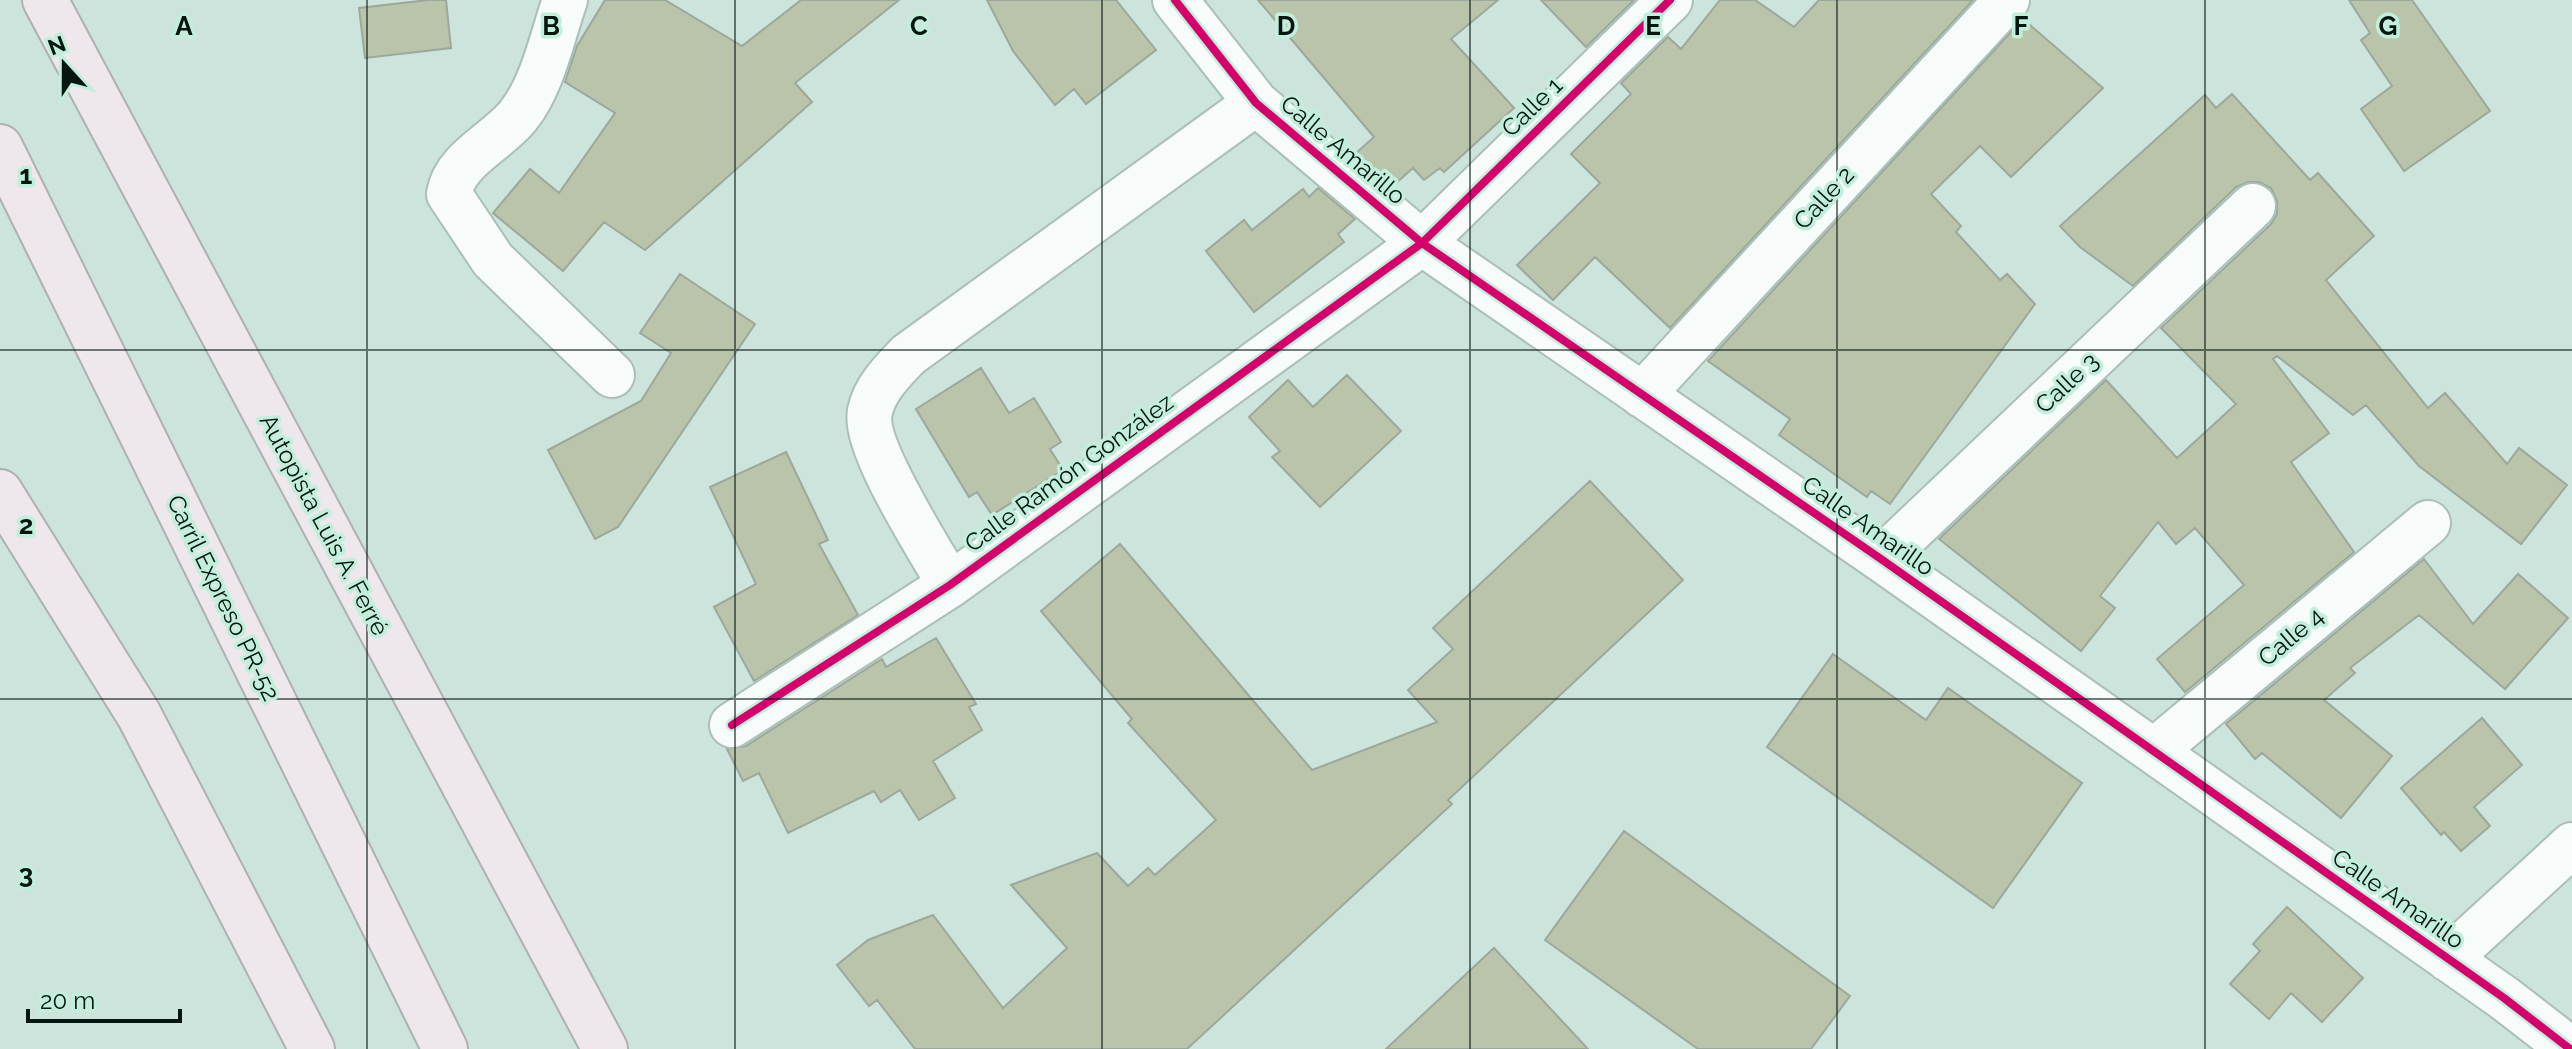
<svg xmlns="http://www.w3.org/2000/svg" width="2572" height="1049" viewBox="0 0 2572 1049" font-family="Raleway,sans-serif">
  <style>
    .building { fill: #b9c4aa; stroke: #9da89c; stroke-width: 2 }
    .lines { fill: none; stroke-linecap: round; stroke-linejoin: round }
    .minor-casing { stroke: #abbfb7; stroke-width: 48 }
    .highway-casing { stroke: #afb0b1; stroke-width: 48 }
    .minor { stroke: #f7fbfa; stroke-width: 44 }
    .highway { stroke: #eee7eb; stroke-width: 44 }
    .cycleway-casing { stroke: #c2efdc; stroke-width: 13 }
    .cycleway { stroke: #d6006c; stroke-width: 8 }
    .grid { fill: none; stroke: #051610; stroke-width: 2; stroke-opacity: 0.55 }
    .labels { text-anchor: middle; stroke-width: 7; stroke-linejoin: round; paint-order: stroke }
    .street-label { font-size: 24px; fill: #051610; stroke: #c2efdc }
    .grid-label { font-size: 26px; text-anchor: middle; font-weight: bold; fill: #051610; stroke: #c2efdc; stroke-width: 7; stroke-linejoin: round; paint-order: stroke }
  </style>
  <rect width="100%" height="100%" fill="#cce4db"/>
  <!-- building -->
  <path class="building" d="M428,0h18l5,48 -86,10 -6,-50z
    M605,0h60l77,46 59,-46h98l-104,83 17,19 -167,148 -41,-28 -41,49 -70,-58 37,-44 29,24 56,-80 -50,-31 12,-36z
    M987,0h129l40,50 -70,54 -12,-15 -19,16 -42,-54z
    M1258,0h240l-47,39 63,69 -70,64 -4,-4 -16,12 -11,-12 -20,18 -38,-32 19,-17z
    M1541,0h93l-48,47z
    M1720,0h35l39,27 25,-27h154l-303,328 -75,-71 -42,43 -36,-35 83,-82 -29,-29 60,-60 -10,-11 47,-46 13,12z
    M2349,0h63l78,111 -86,60 -43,-62 31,-23 -31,-46 9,-7z
    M2023,19l80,69 -92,89 -31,-31 -49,48 30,32 -5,6 44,48 7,-6 28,30 -145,200 -19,-13 -4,6 -88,-62 11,-16 -82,-58z
    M2232,94l78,86 8,-7 56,63 -48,44 102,128 17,-15 62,71 12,-16 48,37 -46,59 -102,-78 -53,-61 -13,10 -76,-59 -4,3 56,74 -38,29 63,90 -169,140 -28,-33 87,-74 -49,-57 -19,16 -18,-22 -58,74 15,12 -34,43 -142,-112 167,-159 71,78 59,-54 -75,-76 110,-104 6,-10v-13l-6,-13 -12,-6h-11l-12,5 -103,99 -53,-39 -20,-21 145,-131 11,13z
    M1318,188l37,31 -17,15 6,8 -90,70 -48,-61 38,-31 8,10 51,-41 6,8z
    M680,274l75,50 -137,203 -23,12 -47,-89 93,-49 30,-48 -31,-20z
    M981,368l28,45 25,-15 27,44 -11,7 13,21 -71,45 -15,-23 -8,5 -53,-88z
    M1347,375l54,56 -81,76 -48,-50 8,-6 -31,-34 39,-37 25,27z
    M786,452l42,88 -9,4 39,71 -104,66 -40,-74 42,-23 -46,-97z
    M1590,481l93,99 -235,220 4,4 -265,245h-272l-38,-49 -8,6 -32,-41 31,-25 65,-25 70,93 64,-60 -56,-63 86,-32 31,33 20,-18 7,7 61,-55 -88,-97 4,-4 -91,-108 79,-67 192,226 125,-48 -29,-32 45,-41 -20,-21z
    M2424,559l49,65 45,-50 50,44 -63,71 -86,-74 -69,53 5,5 -31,27 68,56 -51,62 -79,-65 -7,6 -29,-35z
    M936,638l40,66 -7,3 13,23 -49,31 22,37 -36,22 -19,-30 -19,12 -7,-11 -86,42 -29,-60 -16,8 -16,-32 19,-3 136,-87 4,8z
    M1833,654l93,66 22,-32 134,95 -89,125 -226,-161z
    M2482,718l40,47 -48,42 16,19 -29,25 -17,-19 -3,3 -40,-47z
    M1624,831l226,165 -39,53h-113l-153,-109z
    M2287,907l76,71 -41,44 -31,-29 -22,26 -39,-35 30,-33 -7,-7z
    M1494,948l94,101h-202z"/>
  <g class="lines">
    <defs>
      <path id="minor" d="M565,0c-13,37 -22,85 -47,116 -22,27 -63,43 -69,78l44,66 119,115
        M1175,0l81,103 166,140 459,316 623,439 66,51
        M1642,395l365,-395
        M1881,559l372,-353
        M950,585c-19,-34 -88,-139 -80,-174 5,-23 23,-40 38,-56l348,-252
        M732,725l218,-140 472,-342 248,-243
        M2154,751l274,-228
        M2448,959l124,-114"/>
      <path id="highway" d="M45,0l560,1049
        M0,147l445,902
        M0,492l139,223 173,334"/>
    </defs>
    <!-- minor casing -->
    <use href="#minor" class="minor-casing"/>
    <!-- highway casing -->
    <use href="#highway" class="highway-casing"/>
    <!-- minor -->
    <use href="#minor" class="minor"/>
    <!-- highway -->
    <use href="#highway" class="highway"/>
    <defs>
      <path id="cycleway" d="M1175,0l81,103 166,140 459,316 623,439 66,51
        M732,725l218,-140 472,-342 248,-243"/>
    </defs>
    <!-- cycleway casing -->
    <use href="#cycleway" class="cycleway-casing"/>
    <!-- cycleway -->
    <use href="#cycleway" class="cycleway"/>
  </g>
  <!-- grid -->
  <path class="grid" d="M367,0v1049M735,0v1049M1102,0v1049M1470,0v1049M1837,0v1049M2205,0v1049M0,350h2572M0,699h2572"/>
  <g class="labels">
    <!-- street labels -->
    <g class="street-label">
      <text transform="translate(1532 107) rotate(-44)" y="8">Calle 1</text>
      <text transform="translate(1343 150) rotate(40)" y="8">Calle Amarillo</text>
      <text transform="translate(1824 198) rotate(-47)" y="8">Calle 2</text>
      <text transform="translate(2067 383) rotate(-43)" y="8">Calle 3</text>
      <text transform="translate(1069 473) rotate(-36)" y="8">Calle Ramón González</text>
      <text transform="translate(324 525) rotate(62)" y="8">Autopista Luis A. Ferré</text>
      <text transform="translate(1868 526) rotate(35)" y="8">Calle Amarillo</text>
      <text transform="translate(223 598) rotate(64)" y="8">Carril Expreso PR-52</text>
      <text transform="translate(2291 637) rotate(-40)" y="8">Calle 4</text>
      <text transform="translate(2398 899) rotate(35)" y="8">Calle Amarillo</text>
    </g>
  </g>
  <g class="grid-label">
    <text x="184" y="35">A</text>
    <text x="551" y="35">B</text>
    <text x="919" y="35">C</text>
    <text x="1286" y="35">D</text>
    <text x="1653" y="35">E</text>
    <text x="2021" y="35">F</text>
    <text x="2388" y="35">G</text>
    <text x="26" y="184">1</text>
    <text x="26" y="534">2</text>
    <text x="26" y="883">3</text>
  </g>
  <!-- north arrow -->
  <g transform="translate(64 64) rotate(339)" stroke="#c2efdc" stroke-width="6" paint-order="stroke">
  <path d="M0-6L14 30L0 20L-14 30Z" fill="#051610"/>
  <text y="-12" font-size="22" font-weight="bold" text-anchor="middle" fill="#051610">N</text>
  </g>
  <!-- scale -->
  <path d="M28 1009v12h152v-12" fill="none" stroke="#051610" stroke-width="4"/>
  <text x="40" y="1009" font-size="24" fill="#051610" stroke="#c2efdc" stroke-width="6" paint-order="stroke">20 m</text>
</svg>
